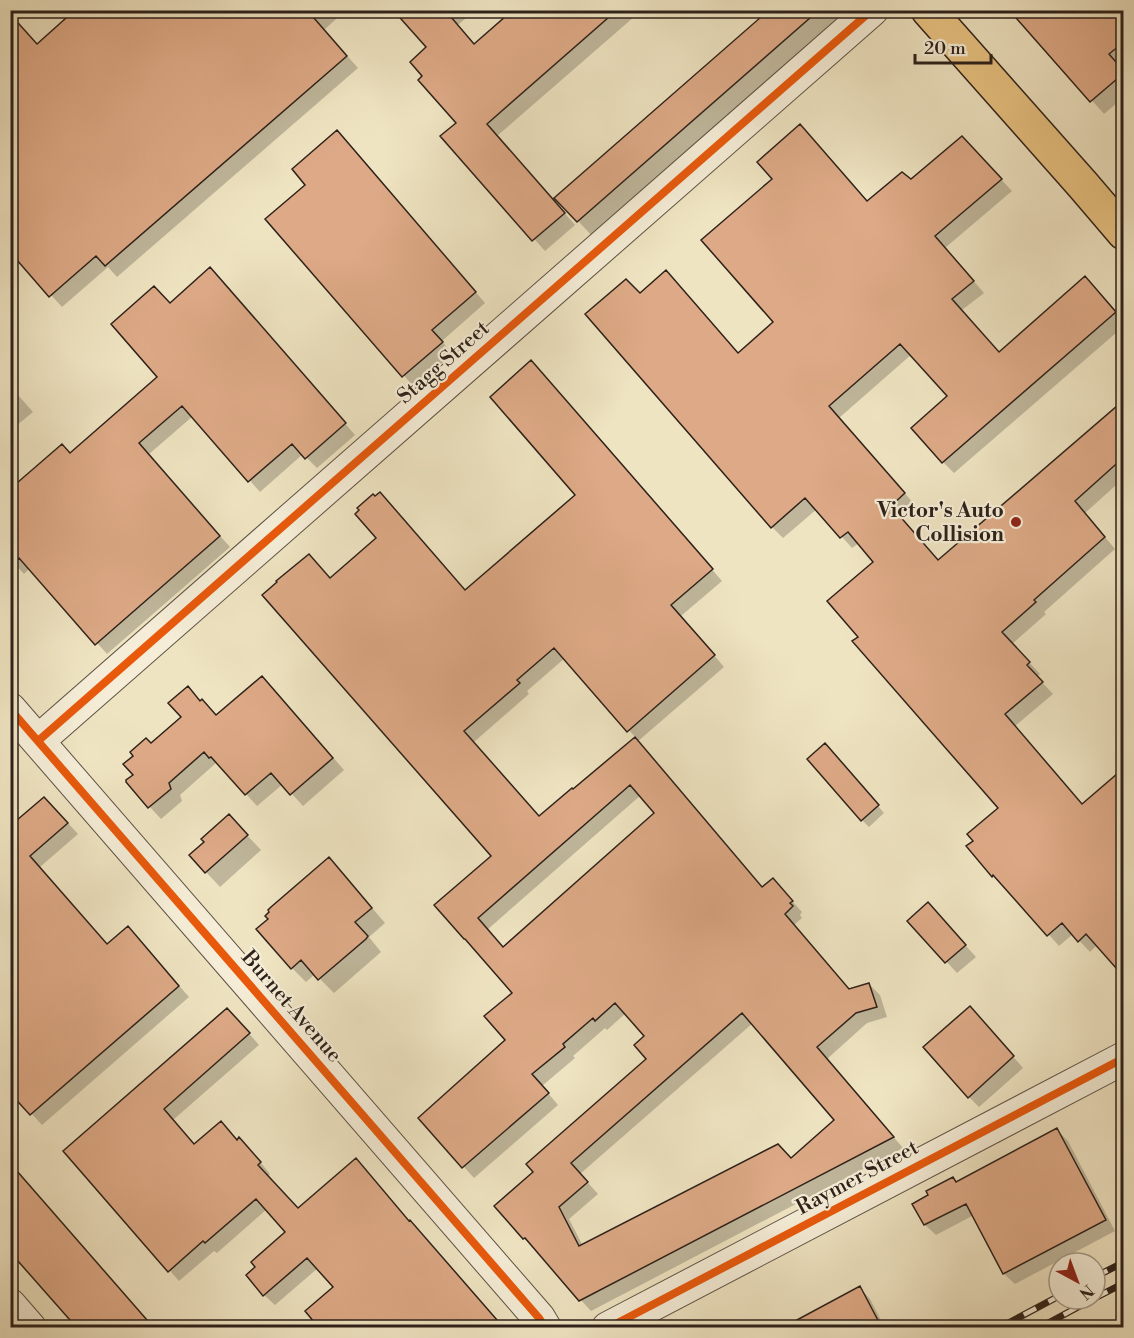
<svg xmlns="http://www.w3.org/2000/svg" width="1134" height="1338" viewBox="0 0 1134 1338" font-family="'Libre Bodoni',serif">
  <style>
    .shadow { fill: #0003; fill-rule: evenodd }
    .building { fill: #dda986; stroke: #2d211a; stroke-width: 1.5; fill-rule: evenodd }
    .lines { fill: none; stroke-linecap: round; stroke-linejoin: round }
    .minor-casing { stroke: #5e5244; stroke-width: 34 }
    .major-casing { stroke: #2d211a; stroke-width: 36 }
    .minor { stroke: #f5edd7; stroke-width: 32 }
    .major { stroke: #e8c281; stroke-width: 33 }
    .rail-casing { stroke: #2d211a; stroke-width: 7 }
    .rail { stroke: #f5edd7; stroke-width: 4.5; stroke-dasharray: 14; stroke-linecap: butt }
    .cycleway-casing { stroke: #f5edd7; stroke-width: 11 }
    .cycleway { stroke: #e8590c; stroke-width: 8 }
    .poi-dot { fill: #8f2418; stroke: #f5edd7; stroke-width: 2 }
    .labels { text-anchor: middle; stroke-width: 4.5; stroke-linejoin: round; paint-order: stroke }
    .street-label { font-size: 21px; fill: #2d211a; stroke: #f5edd7 }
    .poi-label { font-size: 21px; font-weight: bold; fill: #2d211a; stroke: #f5edd7; text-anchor: end }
  </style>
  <rect width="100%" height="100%" fill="#efe4c2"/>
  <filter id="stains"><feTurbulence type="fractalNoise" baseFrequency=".00333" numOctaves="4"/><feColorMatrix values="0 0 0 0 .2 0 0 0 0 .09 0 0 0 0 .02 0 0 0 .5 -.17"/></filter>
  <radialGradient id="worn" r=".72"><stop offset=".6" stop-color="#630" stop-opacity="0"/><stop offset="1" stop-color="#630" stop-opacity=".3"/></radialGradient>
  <!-- shadow -->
  <path class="shadow" d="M185,10h161l-22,20 34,38 -241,209 -9,-10 -46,40 -42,-46 -10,9v-256l28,31z
    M395,10h80l-17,15 17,20 40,-35h127l-145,126 78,89 -30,26 -103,-115 16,-13 -33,-47 4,-28z
    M771,10h66l1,2 -4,12 -242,212 -35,-38z
    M1012,10h112v56l-3,2 3,3v26l-20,17z
    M348,143l137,160 -43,38 10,13 -38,33 -146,-168 40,-34z
    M973,149l39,42 -67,57 39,45 -22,17 37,43 97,-63 28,31v5l-170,147 -11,-11 6,-66 -37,-42 -73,64 76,87 -14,12 38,44 185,-159v76l-39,35 30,36 -71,63 2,2 -34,30 28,30 -3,3 16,17 -38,32 68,79 14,140 -7,7 -17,-18 -14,12 -54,-60 -1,1 -11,-11 -25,-30 7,-5 25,-33 -125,-246 -16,-19 -7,5 -35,-39 -34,29 -11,-11 -184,-213 52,-19 98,59 37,-32 92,-120z
    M221,280l134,155 -38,33 -14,-14 -43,38 -67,-76 -45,39 82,92 -123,107 -77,-86 -6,6 -14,-15 60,-104 89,-78 11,-72z
    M542,373l180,208 -41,35 43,51 -87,75 126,146 20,3 19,21 -2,3 2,3 -8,7 56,65 19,-6 11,11 7,22 -20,6 -40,36 76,89 -312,163 -67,-73 11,-66 114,-112 -3,-24 -20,-23 -19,17 -2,-2 -32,28 2,2 -33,28 16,19 -84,73 -54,-60 87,-77 7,-48 -49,-55 28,-82 -162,-277 135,12 111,-96zM565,658l71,80 -62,53 -34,27 -66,-76 55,-48 -2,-3zM641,795l15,18 -152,136 -17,-19zM753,1023l83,98 -45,39 -208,86 -14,-27 29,-25 -18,-20z
    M10,386l23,26 -23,19z
    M188,688l29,29 56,-28 71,81 -41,36 -20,-22 -26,22 -34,-38 -1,1 -6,-6 -36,32 2,6 -21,18 -34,-37 8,-7 16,-30 32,-27z
    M832,752l52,61 -15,14 -7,-7z
    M55,809l23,25 -38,33 68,78 30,-6 51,58 -147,128 -32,-35v-262z
    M243,831l18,19 -41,37 -29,-31z
    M329,859l14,15 42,49 -16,14 12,15 -47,41 -19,-19 -9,8 -14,-14z
    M928,904l48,53 -19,16 -48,-52z
    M981,1019l42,49 -44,39 -10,-10z
    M238,1021l21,24 -86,75 22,25 42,-4 13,9 20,24 -2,2 67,111 -17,-19 -43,37 -11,-10 23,-63 -20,-23 -50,44 -3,-2 -35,30 -114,-129z
    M1057,1130l11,11 47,90 -100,53 -11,-10 -30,-59 -38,20 -11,-10 28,-46 4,4z
    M10,1163l144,165h-75l-69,-79z
    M860,1288l10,11 15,29h-100z"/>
  <!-- building -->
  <path class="building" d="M75,10h232l40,46 -242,210 -9,-10 -47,41 -39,-45v-238l27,30z
    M393,10h52l29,34 39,-34h104l-130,114 78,89 -33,28 -92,-105 16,-13 -38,-43 4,-4 -12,-14 16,-15z
    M769,10h50l-242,212 -23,-24z
    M1009,10h115v32l-15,12 15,17v2l-34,29z
    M800,124l67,77 35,-29 9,7 51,-43 40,43 -67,57 39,45 -22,18 47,53 86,-76 31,36 -174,151 -31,-35 36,-32 -47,-52 -71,62 76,87 -14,13 47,54 186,-160v57l-49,44 30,36 -71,63 2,2 -34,30 28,30 -3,3 16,17 -38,32 77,90 42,-36v209l-38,-43 -8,8 -16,-19 -15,13 -54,-61 -1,2 -26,-31 7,-5 -6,-7 31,-26 -146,-167 6,-4 -31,-36 46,-39 -25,-30 -8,6 -35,-40 -34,30 -186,-214 41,-35 14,14 26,-23 72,83 35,-31 -72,-82 71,-61 -15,-17z
    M337,130l139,162 -44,38 11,12 -41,35 -137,-158 40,-34 -13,-16z
    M210,267l136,156 -41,36 -13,-15 -44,38 -66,-76 -43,37 81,93 -125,109 -76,-87 -9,8v-77l52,-45 8,9 87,-76 -46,-53 43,-38 16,17z
    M531,360l182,209 -42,36 44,50 -88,77 -73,-84 -37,32 3,3 -56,48 75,85 33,-28 1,1 62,-52 127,150 11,-9 20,23 -3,2 3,3 -8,8 64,75 20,-6 8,24 -21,6 -39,34 77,90 -315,164 -54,-63 -2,1 -29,-33 39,-34 -7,-8 120,-105 -12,-14 10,-9 -29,-33 -20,18 -2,-3 -30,26 2,3 -33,27 17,19 -87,75 -44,-50 87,-78 -21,-24 28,-23 -47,-54h-1l-30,-34 57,-49 -229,-261 15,-13 -1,-1 33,-27 21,24 46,-40 -21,-24 4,-4 -2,-2 16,-14 2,2 5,-4 85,98 110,-95 -85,-98zM630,785l24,28 -151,134 -25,-29zM742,1013l92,107 -43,38 -13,-14 -199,102 -20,-39 29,-25 -17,-19z
    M262,676l71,82 -43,37 -19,-22 -26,22 -34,-38 -2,1 -5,-6 -35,31 2,6 -23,19 -22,-26v-2l7,-5 -10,-11 10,-8 -3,-4 16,-14 5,5 30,-26 -13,-14 20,-17 12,15 2,-2 14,16z
    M825,743l54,62 -18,16 -54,-62z
    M44,797l24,26 -38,33 77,88 21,-18 51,60 -149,129 -20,-22v-267z
    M229,814l19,21 -43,38 -16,-18 15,-13 -3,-3z
    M329,857l43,51 -17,14 13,14 -2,3 -48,41 -17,-20 -10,9 -35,-40 12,-10 -3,-3 4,-4 -1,-2 3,-3z
    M928,902l38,43 -21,18 -38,-42z
    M970,1006l44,50 -46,42 -45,-51z
    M227,1008l23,25 -86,76 30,35 27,-23 16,19 2,-3 22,25 -3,3 40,43 58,-50 53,63 1,-1 94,108h-185l-14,-17 28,-24 -26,-29 -44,38 -17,-21 9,-8 -4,-5 34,-30 -29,-33 -51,44 -2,-2 -35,31 -105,-121z
    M1057,1128l49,92 -103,54 -37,-70 -42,21 -12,-21 16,-9 -2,-4 27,-14 3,5z
    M10,1163l144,165h-77l-67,-76z
    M860,1286l22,42h-100z"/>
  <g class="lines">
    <defs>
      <path id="minor" d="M10,709l529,609 6,10
        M38,741l834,-731
        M10,1305l20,23
        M608,1328l516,-270"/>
      <path id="major" d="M928,10l155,175 41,48"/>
    </defs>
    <!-- minor casing -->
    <use href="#minor" class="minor-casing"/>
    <!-- major casing -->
    <use href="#major" class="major-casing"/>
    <!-- minor -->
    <use href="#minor" class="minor"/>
    <!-- major -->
    <use href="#major" class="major"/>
    <defs>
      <path id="rail" d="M1095,1277l29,-15
        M1095,1298l29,-15
        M999,1328l60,-32
        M1039,1328l54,-29"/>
    </defs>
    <!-- rail casing -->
    <use href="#rail" class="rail-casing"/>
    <!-- rail -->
    <use href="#rail" class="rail"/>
    <defs>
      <path id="cycleway" d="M10,709l529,609 6,10
        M38,741l834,-731
        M608,1328l516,-270"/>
    </defs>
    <!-- cycleway casing -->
    <use href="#cycleway" class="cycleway-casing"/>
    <!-- cycleway -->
    <use href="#cycleway" class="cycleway"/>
  </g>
  <!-- markers -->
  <circle class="poi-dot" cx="1016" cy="522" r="6"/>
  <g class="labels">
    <!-- street labels -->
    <g class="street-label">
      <text transform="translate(443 362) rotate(-41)" y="7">Stagg Street</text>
      <text transform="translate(292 1006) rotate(49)" y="7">Burnet Avenue</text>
      <text transform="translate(857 1177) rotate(-28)" y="7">Raymer Street</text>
    </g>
    <!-- poi labels -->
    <g class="poi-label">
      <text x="1004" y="517">Victor's Auto<tspan x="1004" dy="24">Collision</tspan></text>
    </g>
  </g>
  <!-- margin -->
  <rect width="1134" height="1338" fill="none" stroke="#efe4c2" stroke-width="36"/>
  <rect x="12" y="12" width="1110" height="1314" fill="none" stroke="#2d211a" stroke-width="3"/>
  <rect x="18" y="18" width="1098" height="1302" fill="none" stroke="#2d211a" stroke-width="1.5"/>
  <!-- north arrow -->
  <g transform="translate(1077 1281) rotate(139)"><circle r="28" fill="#f5edd7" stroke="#a59b8b" stroke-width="1.5"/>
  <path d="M0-4.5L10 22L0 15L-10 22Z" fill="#8f2418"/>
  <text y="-9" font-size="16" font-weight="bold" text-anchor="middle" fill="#2d211a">N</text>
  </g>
  <!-- scale -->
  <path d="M915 54v9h76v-9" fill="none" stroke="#2d211a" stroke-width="3"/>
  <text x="924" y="54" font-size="18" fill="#2d211a" stroke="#f5edd7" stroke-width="4.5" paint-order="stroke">20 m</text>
  <rect width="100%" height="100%" filter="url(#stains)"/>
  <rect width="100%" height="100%" fill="url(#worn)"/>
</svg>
